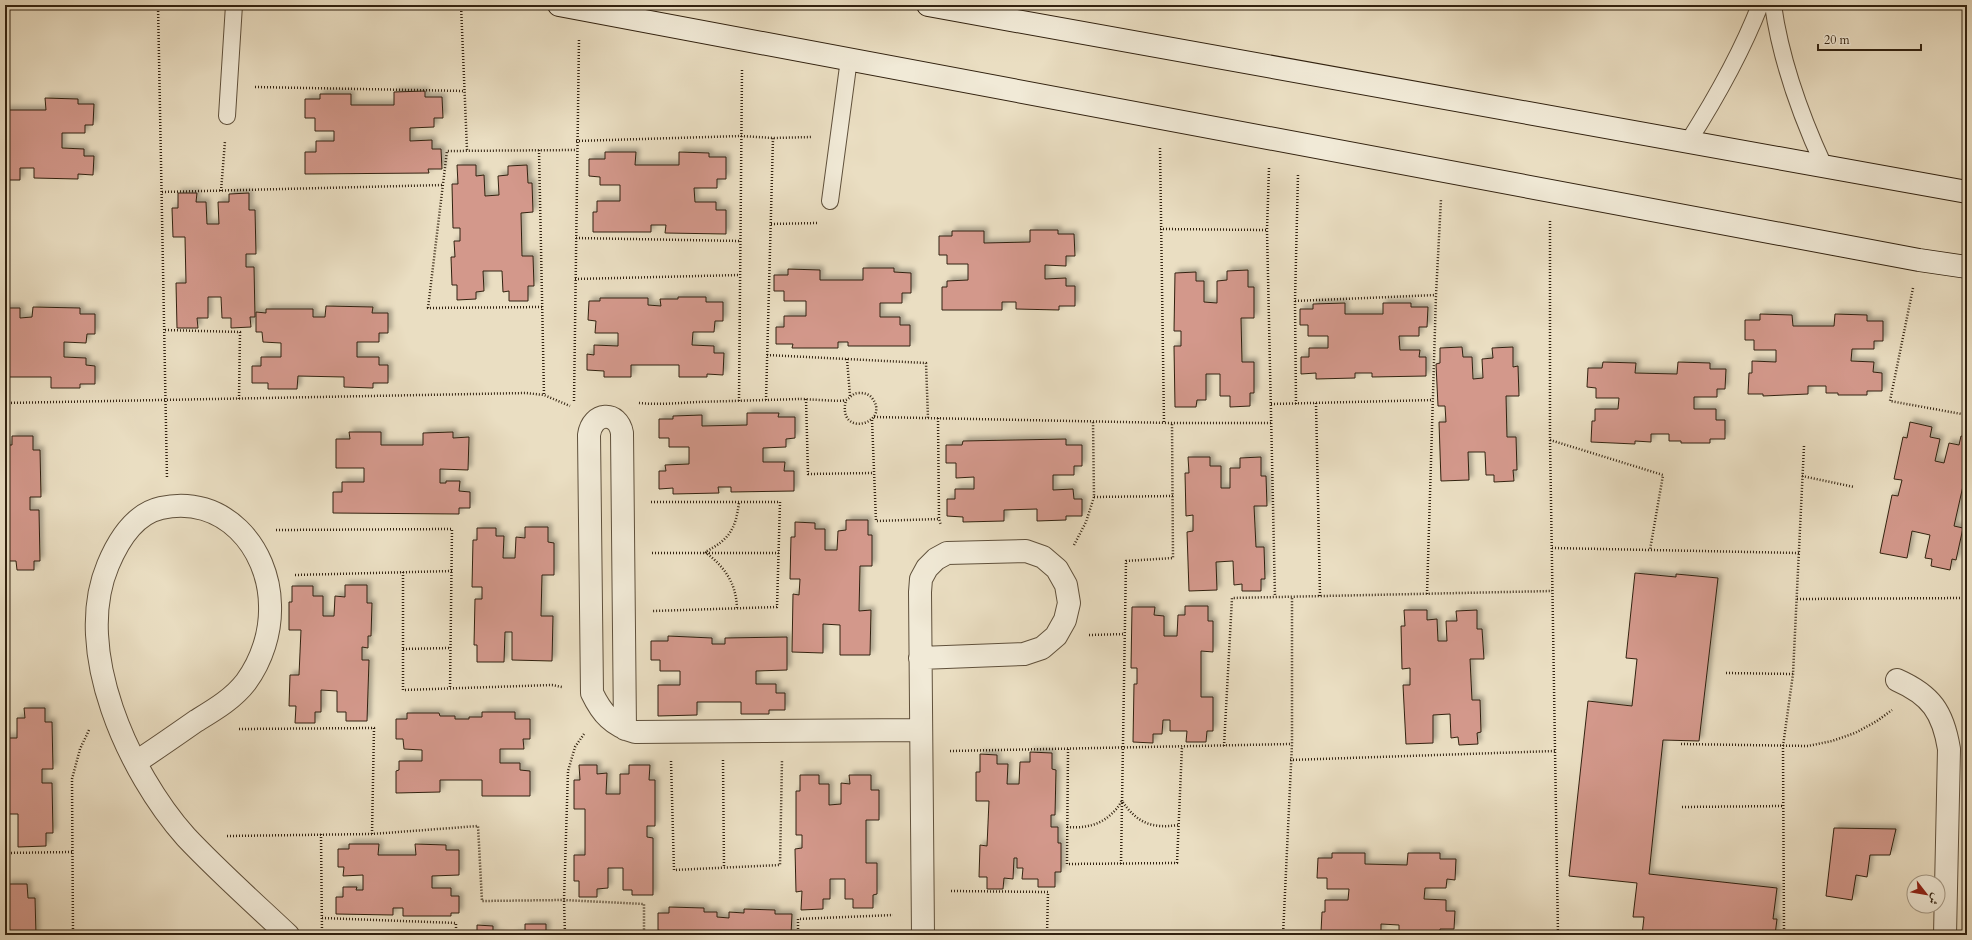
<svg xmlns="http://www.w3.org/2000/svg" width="1972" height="940" viewBox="0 0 1972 940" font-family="Cardo,Amiri,serif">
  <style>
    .building { fill: #d3988b; stroke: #322210; filter: url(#shadow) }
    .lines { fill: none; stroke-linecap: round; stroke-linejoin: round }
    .lane-casing { stroke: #60513c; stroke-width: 18 }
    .street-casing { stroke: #60513c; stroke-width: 24 }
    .secondary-casing { stroke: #322210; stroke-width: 24 }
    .path { stroke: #322210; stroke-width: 2.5; stroke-dasharray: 1 2; stroke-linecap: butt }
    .lane { stroke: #f1ead7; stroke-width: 16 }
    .street { stroke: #f1ead7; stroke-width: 22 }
    .secondary { stroke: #f1ead7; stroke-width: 22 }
  </style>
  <defs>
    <filter id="shadow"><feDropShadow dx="3.5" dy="-3.5" stdDeviation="2" flood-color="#0004"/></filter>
  </defs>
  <rect width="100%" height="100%" fill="#eadec2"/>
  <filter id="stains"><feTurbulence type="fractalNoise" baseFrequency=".005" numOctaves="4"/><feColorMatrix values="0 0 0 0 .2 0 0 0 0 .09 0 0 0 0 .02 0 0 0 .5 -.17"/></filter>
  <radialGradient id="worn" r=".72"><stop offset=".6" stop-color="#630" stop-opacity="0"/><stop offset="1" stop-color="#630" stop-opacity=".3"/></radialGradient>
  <!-- building -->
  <path class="building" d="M425,91v6h17l1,21h-9v9l-24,1v13l22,-1v9h9l1,20h-14l1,4 -124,1v-22h11v-11h18v-10h-19v-13h-10v-19h15v-5h31v11h43v-13z
    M45,98l33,1v5h16l-1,21h-8v8h-23v15l22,1v7h10l-1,19 -15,-1v5l-44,-1v-10h-14v12h-15v-70h41z
    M605,152h31l-1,13h44v-13l30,1v4h17v22h-9v9h-23l1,14h21v8h10v24l-61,-1 1,-8h-15v7h-58v-20h4v-11h23v-16h-20v-8l-11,-1v-17h16z
    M457,165h19v11l8,-1 1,21 14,-1 -1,-19 10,-1v-9l19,-1 1,18h4l1,29 -12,1 1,43h11l1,30h-6v15h-19v-10l-6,1 -1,-21h-19l1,20 -8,1v7l-19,1v-15h-5l-1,-28h4l-1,-16h6v-13h-7l-1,-44h6z
    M178,193h19l-1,9h10l1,22h12l-1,-22h11v-8l20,-1v17h6l1,44h-10v13h8l1,50h-5l1,10 -20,1v-10h-9l-1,-21h-13v21h-11l1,10h-21l-1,-45h10l-1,-46h-12l-1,-29h6z
    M1030,230h28v4h16l1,22h-9v10l-21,-1v14l21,-1v8h9v20h-16v4l-43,-1v-7h-14v8h-60v-23h5v-6l21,-1v-16h-21v-9h-8v-19h13v-5h32v12l46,-1z
    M863,268h31v4l17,1v20h-9v10h-22v14h20v8h10v21h-62v-4h-10v6h-46l1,-4h-17v-17h8v-11h22v-15h-22v-10h-10v-16h14v-6l32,1v10h43z
    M1248,270v17h6v31h-13l1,44h12v31h-4v13l-20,1v-11h-10v-22h-14v26h-9l-1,7h-21l-1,-61h7v-15h-7l1,-58 21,-1v9h8v21l13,1v-22l10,-1v-9z
    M678,297h28v5h17v19h-8l-1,11h-21l-1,13 22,1v7h10l-1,22 -16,-1v3h-28v-12h-48v12h-27v-6l-17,-1v-16l7,1v-10l24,1v-13h-23l1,-12 -8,-1 1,-19h11v-3h48v7l13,1 -1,-7h18z
    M1345,303v11h38v-11h28v4h17l-1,20h-8v9h-20l1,14h20l-1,7h7v19l-54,1v-4h-17v5l-39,1v-6l-15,1v-17h8v-9h19v-12h-20v-11h-8v-16h13v-5z
    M326,306l47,1 -1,6h16v20h-9v9h-22v15h22v8h9v18h-15v5l-29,-1v-10l-46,-1 -1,13h-29v-6h-16v-17h9v-9h20v-14l-18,-1 -1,-10h-6v-20l10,1v-4h47v8h12z
    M33,307l47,1v6h15v20h-8l-1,9 -22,-1v15l22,1v7l9,1v18h-15v4h-29v-11h-46v-69h15v10l12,-1z
    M1760,314l32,1 1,11h41l1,-12 32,1v6h16v20h-9v8h-22l-1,12 23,1 -1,10 9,1v18h-15v4h-29v-2h-12v-7h-18v8l-45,2v-2h-15l1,-21h3v-12l24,1v-12h-22v-10h-9v-20h15z
    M1462,347l1,10h9l1,22 10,-1 -1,-19 11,-1 -1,-10 21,-1v20l5,-1 1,30h-13l1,41h9l1,33h-4l1,11 -20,1v-7h-8l-1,-23h-17l1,28 -28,1 -2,-59h7l-1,-16h-7l-2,-42 4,-1v-15z
    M1603,362l33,1 -1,10 42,1 1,-12 32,1v6h16l-1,20h-8v8h-23v12h22v11h9v19h-15v4h-29v-2h-12v-7h-18v8l-16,-1v3l-44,-2 1,-21h3v-12h23l1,-11h-23v-10l-9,-1 1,-19h14z
    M747,413h32l-1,4h17v21l-9,1v8l-23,1v14h22l-1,9h10v20l-63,1v-5h-13l1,6 -46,1v-6l-14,1v-18h7l-1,-6 24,-1v-17h-20v-9h-10v-19h14v-3l29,-1v11l45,-1z
    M1910,422l22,5 -2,10 10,2 -5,22 9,2 5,-20 10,2 2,-9 6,1v50l-4,-1 -9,40 9,2 -7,32 -4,-1 -2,11 -19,-4 1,-7 -7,-1 5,-23 -18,-4 -5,27 -27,-5 12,-58 6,1 4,-16 -8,-1 9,-42 4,1z
    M349,432h32v13h42v-12l30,-1v6l16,-1 -1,33 -28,-1v14h6v-2h14l-1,10 11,1v16h-11v6l-126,-1v-21h9v-10h22v-14h-28v-29h14z
    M12,436h21v14h7l1,47h-11v13h9l1,51h-6v9h-17l-1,-9h-11v-116h7z
    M1066,439v6h16v21h-8v9h-21v15l20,-1 1,10h8v17h-16v4l-29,1v-12l-33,1v11l-41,1v-5l-16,-1v-17h8v-10h19v-12l-18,1v-15h-10v-18h16l1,-4z
    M1188,457h22v9h11v22h9v-20h10v-10l21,-1v19h5l1,30h-13l2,41h8l1,32h-4v12h-19v-7l-8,1 -1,-24 -17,1 1,28 -28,1 -2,-59 6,-1v-16l-7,1 -1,-43h4z
    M846,520h22v15h4v31h-12l-1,45 12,-1 -1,45h-30v-30l-17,-1v29l-31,-1 1,-58 6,1 1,-16h-10l1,-42h4v-15l20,1v6h10v21h12l1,-19 8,-1z
    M525,527h23v15l6,1v32h-12l-1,41h12l-1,45 -40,-1v-28h-7l-1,30h-27v-17h-3l1,-46h7v-12h-10l1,-47h4v-12h19v8h8l-1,22h12l1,-21 9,1z
    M1635,573l41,4v-3l42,4 -19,163 -36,-1 -14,134 128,14 -4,31h4l-2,16h-133l2,-18h-11l4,-34 -68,-7 19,-175 44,5 5,-47 -11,-1z
    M345,585h22v18h5l-1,33h-3v12l-6,-1v13h7l-2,61h-21v-9h-9v-21l-16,-1v22h-6v11h-20l1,-17h-7l1,-31h9l2,-45h-12v-28h3v-16h21v10h10v20h11l1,-20 10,1z
    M1185,606h23v15h5v31l-12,-1v46h12v34h-6l-1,11h-20l1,-11h-17v-11h-7l-1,14h-9v9l-20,-1 1,-58h3v-16h-6l1,-61h23l-1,8 10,1v20h13l1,-21h7z
    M1404,610h23v10l10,-1 1,22h9l-1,-20h11l-1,-10 21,-1v19h5l2,30h-14l2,41h8l1,32 -4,1 1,11 -19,1 -1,-8 -7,1 -1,-24 -17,1v28l-27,1 -3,-59h7v-17l-8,1 -1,-43h4z
    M668,636l44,2v6h13v-6l62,-1v33l-31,1v13h20v9h9v17h-16v4h-28v-12h-44v13l-39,1v-31h22v-14h-20v-11h-9v-19h17z
    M24,708h21v14h7l1,47h-11v14h10l1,50h-7v13l-28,1v-33h-13v-76h12v-20h8z
    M482,712h33v7h15v20h-7l1,10h-24v14h20v7l10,1v25h-48v-16h-42v12l-44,1v-22l3,-1v-9h23v-11l-18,-1 -1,-10h-7v-20h11v-6h32l1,3h15v3h14v-2h13z
    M1030,752l22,1v16l4,1 -1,45h-4v12h7v16h3v29h-6v15h-17v-8h-16l1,-11h-6v-10h-3l-1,21 -9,-1 -1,11h-16v-12h-8l1,-32 7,1 2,-45h-13v-29h4v-18l17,1v9h11l-1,20h12l1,-22h10z
    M579,765h18v9l10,-1 -1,21h14v-20h9v-9h21l-1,15h6v46h-8v11l6,1v57h-21v-5h-9v-22h-15v20l-11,1v8h-18v-16h-5v-26h11v-46h-11v-29h6z
    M800,775h19v9h10v21l12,-1v-21l9,1 -1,-9h22v15h8v30h-13v43h11v31l-4,1v13h-20v-9h-8v-20h-15v20h-7v10l-22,1 1,-19 -6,1 -1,-43 7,-1v-13h-6v-44h4z
    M1834,828l62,1 -6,26h-20l-3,22 -11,-2 -4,25 -26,-4z
    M349,844h30l-1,11h38l-1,-11 31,1v5h13v25l-27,1v12h19v8h8v17h-8v3h-48v-8h-10v7l-57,-1v-17h7v-10h14l-1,3h7v-15l-20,1 1,-9h-6v-18h11z
    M1332,853h33v11l42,1 1,-12h32v6h16l-1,21 -8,-1 -1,9h-21l-1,11 22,1v11h9l-1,18h-14v5l-29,-1v-1h-12v-7l-18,-1v8h-16v3l-44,-3 1,-20h3v-12h23l1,-11h-22v-11h-10l1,-20h14z
    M7,884h20l1,14h7l1,37h-31v-42h2z
    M669,907l35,1v4h13v5l12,1v-6l15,1v-4l31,1v4h17l-1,21h-128v-4l-5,-1v-17h11z
    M525,924h21v11h-32v-1h11z
    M477,925l16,1v7l9,2h-25z"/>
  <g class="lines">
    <defs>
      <path id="lane" d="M1773,5c8,57 27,109 51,161
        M227,116l7,-111
        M1688,142c28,-44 53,-88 72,-137
        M830,201l19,-142"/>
      <path id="street" d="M920,658l104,-4 18,-6 14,-12 9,-16 4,-17 -3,-18 -9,-16 -14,-12 -17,-6 -79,2 -11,6 -9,9 -6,11 -1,13 3,343
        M1897,680c34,15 46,32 52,69l-4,186
        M625,729l-3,-296c-4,-23 -30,-21 -33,2l3,258c10,21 21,33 43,39l286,-2
        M136,762c20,-13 40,-27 60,-41 18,-11 37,-22 50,-39 16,-22 25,-50 24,-77 -1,-58 -47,-111 -109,-97 -27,6 -43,33 -53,57 -36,85 21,208 78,272 32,34 68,66 102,98"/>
      <path id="secondary" d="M559,5l1360,255 48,7
        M928,5l1039,187"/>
    </defs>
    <!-- lane casing -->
    <use href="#lane" class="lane-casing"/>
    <!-- street casing -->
    <use href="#street" class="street-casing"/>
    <!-- secondary casing -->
    <use href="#secondary" class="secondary-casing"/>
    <!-- path -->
    <path class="path" d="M158,5l9,474
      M461,5l6,145
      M255,87l210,4
      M576,141l165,-5 32,2 39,-1
      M1160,148l4,275
      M539,150l5,245
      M1269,168l-2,62 8,367
      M221,191l4,-50
      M162,192l281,-7
      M1550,221v219l8,495
      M771,224l46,-1
      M1160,229l107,1
      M576,238l164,3
      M575,279l165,-4
      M1913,288l-23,113 77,14
      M1295,301l141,-6
      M542,307l-114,1 19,-157 130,-1
      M165,330l75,2 -1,67
      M767,355l159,8 2,55
      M847,359l3,37
      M806,399l2,75 66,-1
      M766,400l7,-262
      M574,401l5,-363
      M739,401l3,-332
      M5,403l521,-10 18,2 26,11
      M639,403c19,2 39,0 58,-1 34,-1 69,-2 103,-3 9,0 41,3 46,1 5,-2 6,-7 13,-7 5,0 10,1 13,5 20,26 -36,41 -26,2
      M1316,403l4,193
      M1271,404l162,-4
      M1296,404l-1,-103 3,-127
      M874,417l298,6h99
      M938,418l1,101 2,6
      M872,420l4,101 63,-2
      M1550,440l113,35 -13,75
      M1802,476l52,11
      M1094,497l79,-1
      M651,502h129l-3,105 -124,4
      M276,530l176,-1 -2,160
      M1074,545l12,-23 8,-25 -1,-76
      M1552,548l247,5
      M652,553h127
      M403,572v118l149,-5 10,2
      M295,575l157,-4
      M1427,594l9,-299 5,-96
      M1797,599l170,-1
      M737,608c-1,-25 -12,-41 -32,-56 24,-12 31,-23 34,-50
      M1089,635l36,-1
      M403,649l47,-1
      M1726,673l67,1
      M239,729l135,-1 -2,106
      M1681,744l127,2 24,-5 23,-8 22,-12 15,-11
      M1224,746l8,-148 320,-7
      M1068,749l-1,115 110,-1 5,-117
      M950,751l342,-7
      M723,760l1,108
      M1290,760l265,-9
      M671,761l3,109 106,-5 2,-105
      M1682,807l102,-1
      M1067,827c24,2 42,-5 55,-26 15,22 30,28 56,24
      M321,834l1,101
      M227,836l145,-2 106,-8 4,75 82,-1 80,4v31
      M5,853l67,-1
      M1121,864l5,-303 47,-3 -1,-135
      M951,891l97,1 -1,43
      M322,918l134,5v12
      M73,935l-1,-156 8,-30 9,-19
      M565,935l-1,-35 4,-129 7,-24 9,-13
      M798,935v-16l95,-4
      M1283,935l9,-191v-147
      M1784,935l-1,-189 10,-72 11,-228"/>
    <!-- lane -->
    <use href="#lane" class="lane"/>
    <!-- street -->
    <use href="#street" class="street"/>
    <!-- secondary -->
    <use href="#secondary" class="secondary"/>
  </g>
  <!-- margin -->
  <rect width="1972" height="940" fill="none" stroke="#eadec2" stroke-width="20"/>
  <rect x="6" y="6" width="1960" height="928" fill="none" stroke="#322210" stroke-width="2"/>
  <rect x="10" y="10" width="1952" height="920" fill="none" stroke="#322210"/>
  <!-- north arrow -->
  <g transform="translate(1926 894) rotate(121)"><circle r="19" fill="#f1ead7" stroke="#a59a87"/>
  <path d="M0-3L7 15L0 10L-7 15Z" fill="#8f2418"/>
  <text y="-6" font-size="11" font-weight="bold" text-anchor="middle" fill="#322210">ش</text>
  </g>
  <!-- scale -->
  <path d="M1818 44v6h103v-6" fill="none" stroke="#322210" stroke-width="2"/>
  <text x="1824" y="44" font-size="12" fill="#322210" stroke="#f1ead7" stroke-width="3" paint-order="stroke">20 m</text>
  <rect width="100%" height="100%" filter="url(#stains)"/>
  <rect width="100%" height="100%" fill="url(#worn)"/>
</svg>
